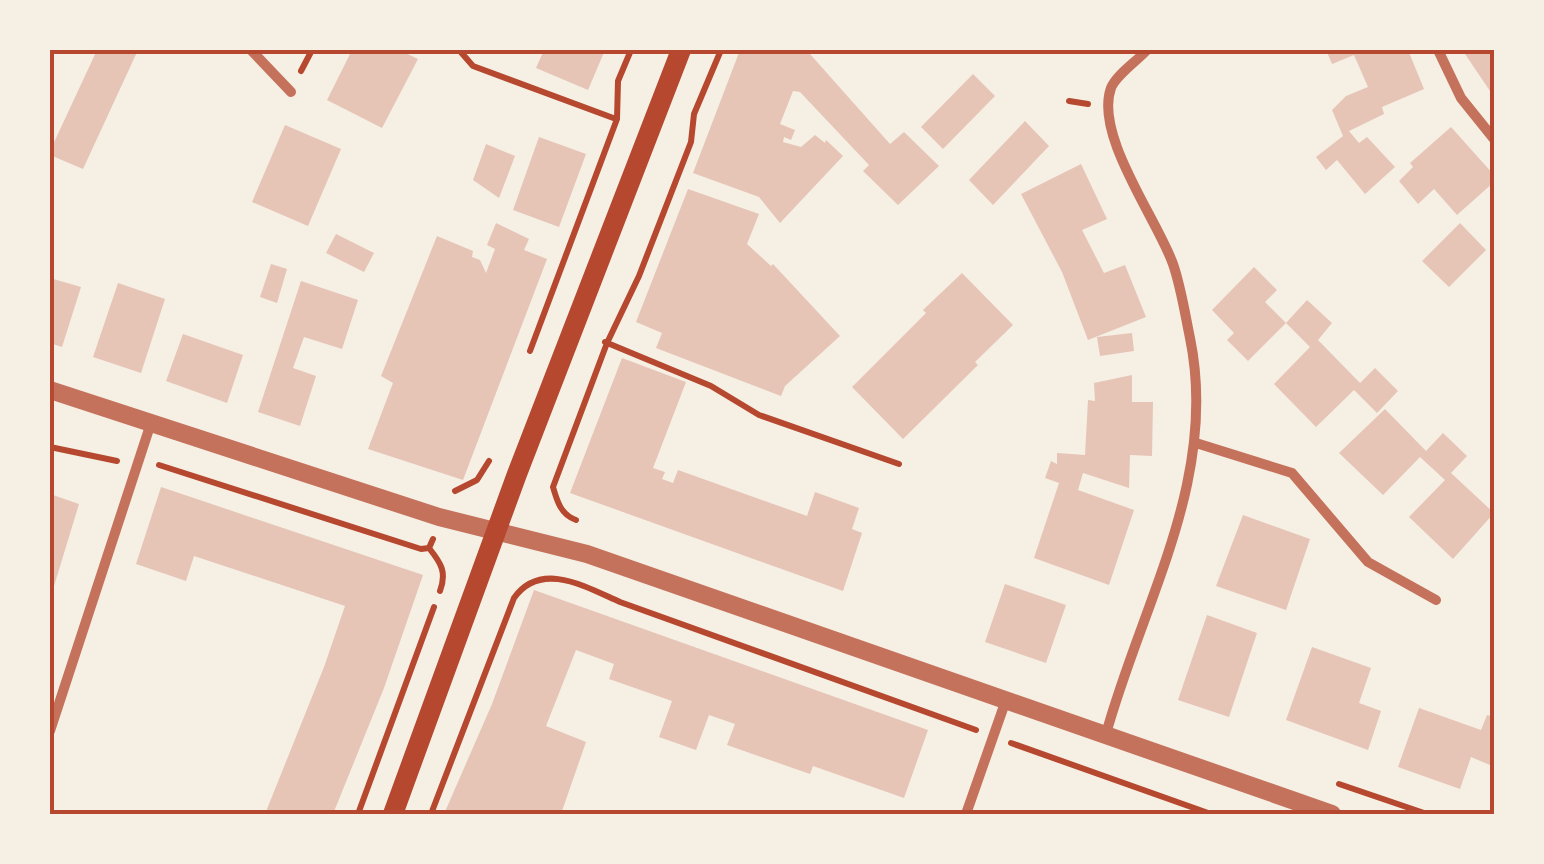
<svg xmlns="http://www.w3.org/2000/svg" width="1544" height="864" viewBox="0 0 1544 864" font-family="'Alegreya Sans',sans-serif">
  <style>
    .building { fill: #e6c5b7 }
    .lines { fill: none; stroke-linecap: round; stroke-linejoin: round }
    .path { stroke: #b5482f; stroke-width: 6 }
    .minor { stroke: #c5725c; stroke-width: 10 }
    .tertiary { stroke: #c5725c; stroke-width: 18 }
    .secondary { stroke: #b5482f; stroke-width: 20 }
    .neatline { fill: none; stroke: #b5482f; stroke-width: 4 }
  </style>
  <rect width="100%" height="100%" fill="#f6efe4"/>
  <!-- building -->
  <path class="building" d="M97,50h41l-55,119 -33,-14v-4z
    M352,50h47l19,9 -36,69 -55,-28z
    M544,50h61l-17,40 -52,-22z
    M740,50h72l-2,4 80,90 14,-12 35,34 -41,39 -35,-34 6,-6 -69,-73 -7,-1 -13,33 15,6 -4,10 -7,-3 -1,5 18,5 14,-12 10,8 1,-3 17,16 -63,67 -21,-26 -66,-24z
    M1326,50h82l16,39 -42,18 2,7 -35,17 10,12 8,-6 28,30 -30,27 -28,-34 -11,10 -10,-13 27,-21 -11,-26 14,-14 22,-9 -14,-32 -22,9z
    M1464,50h30v47l-31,-46z
    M973,74l22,22 -52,53 -22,-22z
    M1025,121l24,25 -56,59 -24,-25z
    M285,125l56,24 -33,77 -56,-24z
    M1451,127l43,48v7l-37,33 -23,-26 -16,15 -19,-23 14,-14 -3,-4z
    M539,137l47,17 -27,73 -46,-17z
    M486,144l29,12 -16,42 -26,-18z
    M1081,164l26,55 -25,11 22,43 21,-8 21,52 -58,23 -26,-68 -41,-78z
    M688,189l71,25 -12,30 24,22 2,-2 67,72 -55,50 -4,10 -125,-48 6,-15 -26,-11z
    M496,223l33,16 -5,11 23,9 -84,221 -95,-31 25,-66 -12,-7 56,-140 36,15 -1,6 8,3 6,13 9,-24 -8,-4z
    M1460,223l26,27 -37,37 -27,-26z
    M336,234l38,19 -10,19 -38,-19z
    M271,264l16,5 -10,34 -17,-6z
    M1254,267l23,23 -12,12 21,21 -38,38 -21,-21 7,-7 -22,-23z
    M962,273l51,52 -38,37 3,3 -75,74 -51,-52 74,-74 -3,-3z
    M50,278l31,9 -19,60 -12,-4z
    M301,281l57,19 -16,49 -38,-12 -11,31 23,8 -16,50 -42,-14z
    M118,283l47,16 -24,74 -48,-16z
    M1307,300l25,23 -14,17 42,43 15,-15 23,23 -21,22 -23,-23 -38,37 -42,-43 36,-37 -24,-24z
    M1132,333l2,18 -34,5 -3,-19z
    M183,334l60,21 -16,48 -61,-22z
    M622,358l64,24 -33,86 12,4 -3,7 11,4 5,-13 129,46 8,-24 44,16 -7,21 10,4 -19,58 -273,-98z
    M1132,375v27h21l-1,54 -22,-1 -1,33 -46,-15 -5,17 56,20 -25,75 -75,-27 25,-75 -14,-5 6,-17 6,3v-11l28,2 3,-55 7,1 -1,-18z
    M1385,409l41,42 17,-18 24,23 -16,17 43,40 -41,46 -44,-42 36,-37 -25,-23 -37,38 -44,-42z
    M161,487l262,88 -39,113 -51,126h-68l59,-147 21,-61 -151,-50 -8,25 -50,-17z
    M50,494l29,10 -28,92h-1z
    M1243,515l67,24 -24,71 -70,-24z
    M1005,584l61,21 -20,58 -61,-21z
    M534,590l394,140 -24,68 -91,-32 -3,8 -83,-29 8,-21 -26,-9 -13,35 -37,-13 13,-36 -63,-22 5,-15 -38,-14 -30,76 40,16 -25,72h-117l48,-110z
    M1207,615l50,18 -28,84 -51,-17z
    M1312,647l59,21 -12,35 22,8 -13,39 -82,-30z
    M1419,708l62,22 6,-15 7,2v38l-4,10 -19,-8 -11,32 -62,-22z"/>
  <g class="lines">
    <!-- path -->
    <path class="path" d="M459,50l14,16 143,53
      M301,71l11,-21
      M1069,101l19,3
      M605,342l106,44 48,29 140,49
      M530,351l87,-232 1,-38 13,-31
      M50,447l67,14
      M159,465l262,84 8,-1
      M455,491l22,-11 12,-19
      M576,520c-15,-5 -19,-19 -23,-33l54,-144 32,-67 52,-134 3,-28 27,-64
      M433,539l-4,9c12,15 18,24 11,43
      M1011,743l200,71
      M1339,784l88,30
      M358,814l76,-207
      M431,814l83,-216c27,-38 72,-11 106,4l356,128"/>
    <!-- minor -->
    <path class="minor" d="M251,50l40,42
      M1438,50l23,48 33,41
      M1196,443l96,30 76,89 68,38
      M50,731l101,-308
      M1106,734c36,-131 113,-255 84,-396 -5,-24 -9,-51 -17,-74 -16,-45 -79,-129 -62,-176 5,-13 26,-27 36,-38
      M966,814l40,-114"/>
    <!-- tertiary -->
    <path class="tertiary" d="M50,390l389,127 148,37 745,260"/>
    <!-- secondary -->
    <path class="secondary" d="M393,814l124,-340 164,-424"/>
  </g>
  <!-- border -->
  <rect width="1544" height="864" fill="none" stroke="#f6efe4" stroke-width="105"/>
  <rect x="52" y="52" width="1440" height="760" class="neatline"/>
</svg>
